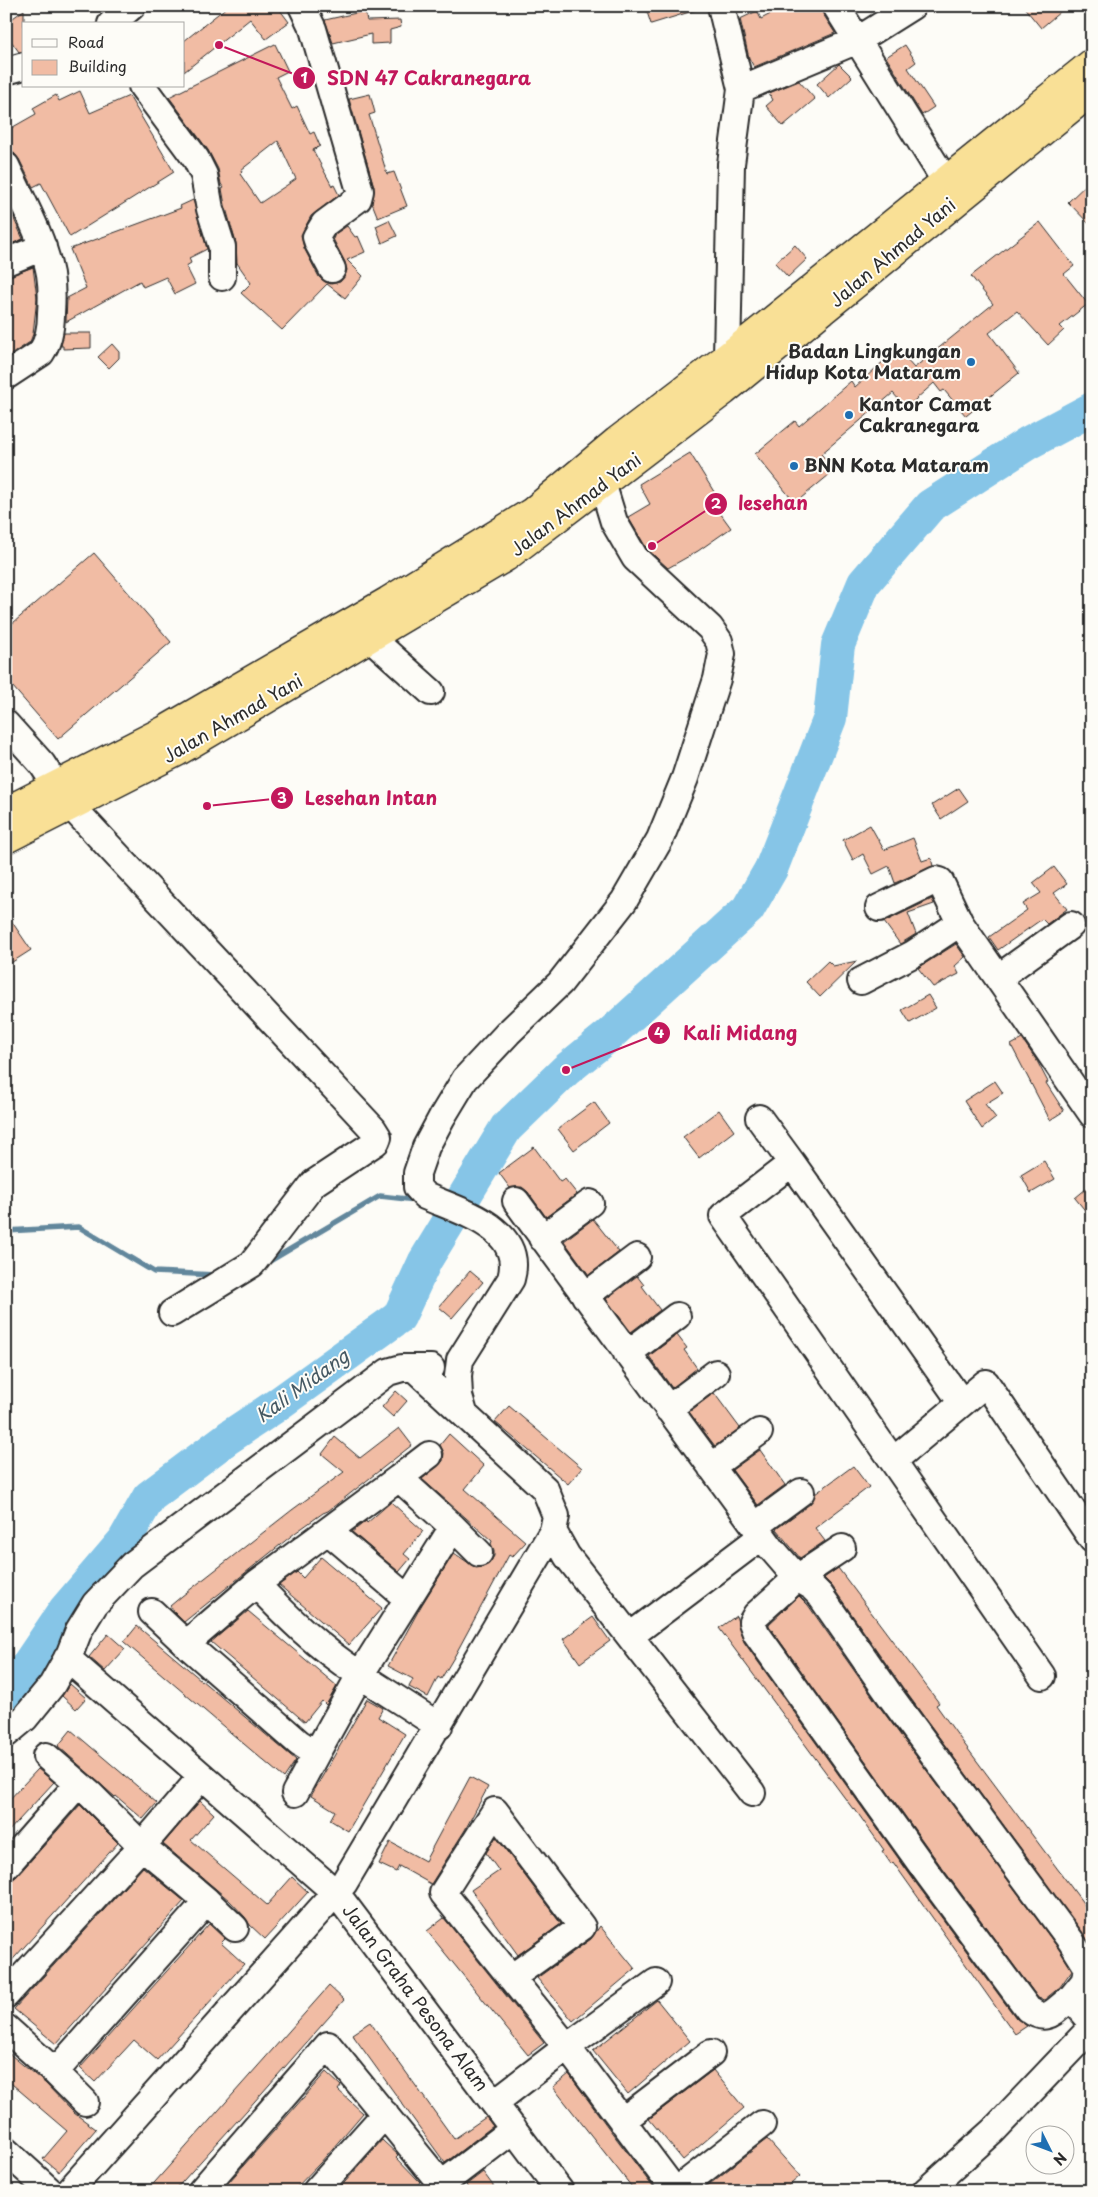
<svg xmlns="http://www.w3.org/2000/svg" width="1098" height="2197" viewBox="0 0 1098 2197" font-family="'Playpen Sans',sans-serif">
  <style>
    .lines { fill: none; stroke-linecap: round; stroke-linejoin: round }
    .stream { stroke: #62879c; stroke-width: 5.5 }
    .river { stroke: #86c5e7; stroke-width: 34 }
    .building { fill: #f1bca4; stroke: #2b2b2b; fill-rule: evenodd }
    .minor-casing { stroke: #2b2b2b; stroke-width: 30 }
    .highway-casing { stroke: #2b2b2b; stroke-width: 31 }
    .minor { stroke: #fdfcf7; stroke-width: 26 }
    .highway { stroke: #f9e096; stroke-width: 28 }
    .poi-dot { fill: #1f6fb2; stroke: #fdfcf7; stroke-width: 2 }
    .labels { text-anchor: middle; stroke-width: 4; stroke-linejoin: round; paint-order: stroke }
    .street-label { font-size: 18px; fill: #2b2b2b; stroke: #fdfcf7 }
    .poi-label { font-size: 18px; font-weight: bold; fill: #2b2b2b; stroke: #fdfcf7; text-anchor: start }
    .water-label { font-size: 19px; font-style: italic; fill: #465963; stroke: #fdfcf7 }
    .leader { fill: none; stroke: #c2185b; stroke-width: 2 }
    .callout-dot { fill: #c2185b; stroke: #fdfcf7; stroke-width: 2 }
    .mark-label { font-size: 15px; text-anchor: middle; font-weight: bold; fill: #fff }
    .callout-label { font-size: 19px; text-anchor: middle; font-weight: bold; fill: #c2185b; stroke: #fdfcf7; stroke-width: 4; stroke-linejoin: round; paint-order: stroke }
  </style>
  <rect width="100%" height="100%" fill="#fdfcf7"/>
  <filter id="ink" filterUnits="userSpaceOnUse"><feTurbulence type="fractalNoise" baseFrequency=".02" numOctaves="2"/><feDisplacementMap in="SourceGraphic" scale="10" xChannelSelector="R" yChannelSelector="G"/><feConvolveMatrix kernelMatrix="1 2 1 2 8 2 1 2 1" color-interpolation-filters="sRGB"/></filter>
  <g filter="url(#ink)">
    <g class="lines">
      <!-- stream -->
      <path class="stream" d="M6,1231l73,-4 75,45 62,3
        M265,1264l115,-68 36,4"/>
      <!-- river -->
      <path class="river" d="M6,1692l19,-23 40,-59 59,-69 25,-44 80,-60 45,-30 125,-90 26,-56 81,-133 60,-58 42,-34 140,-127 23,-40 59,-151 8,-73 26,-62 66,-77 98,-63 64,-34"/>
    </g>
    <!-- building -->
    <path class="building" d="M228,6h49l12,16 -23,17 -16,-20 -66,53v-31z
      M645,6h51v4l-45,14z
      M786,6h35l2,8 12,19 -81,34 -5,-9 -9,-39 17,-8 4,8z
      M1023,6h44l-26,22z
      M24,10v41l-5,1 -13,-18v-11z
      M365,11l2,10 33,-1 1,7 -11,3v13l-19,1v-10l-38,9 -8,-23z
      M275,44l13,27 -12,6 16,32 5,-3 13,28 4,-2 6,14 -7,4 19,36 2,-1 5,10 -28,21 -10,19 3,13 15,29 6,5 6,2 9,-2 5,-6 2,-6 -2,-8 -12,-23 2,-5 12,-8 8,11 3,-1 7,16 -18,8 16,16 -18,22 -18,-14 -45,46 -41,-37 10,-10 -14,-20 -1,-20 -11,-38 -3,-16 2,-1 -3,-4 -3,-15 -10,-19 -39,-53zM278,141l18,38 -36,24 -20,-29 2,-2 -1,-2z
      M905,45l11,17 -8,6 26,39 -12,8 -36,-58z
      M839,64l13,13 -23,21 -12,-14z
      M799,81l16,18 -32,27 -17,-20 7,-6 -4,-7z
      M80,91l10,22 39,-17 45,76 -104,65 -29,-54 -8,4 -14,-28 -5,-6 -8,-2v-20l30,-17 -3,-6 23,-13 3,6z
      M370,94l5,19 -6,2 18,59 7,-2 13,34 -29,12 -6,-15 2,-16 -25,-88z
      M1092,179v48l-24,-25z
      M193,200l14,49 -18,9 2,5 -5,3 9,18 -20,10 -9,-17 -23,10 -3,-6 -74,41 1,-24 19,-10 -16,-39 111,-41 -1,-2z
      M6,201l17,38 -17,7z
      M389,220l8,16 -15,7 -6,-17z
      M1040,222l34,44 -10,8 24,30 -28,22 4,4 -16,15 -31,-34 -28,22 30,40 -53,43 -22,-26 -3,2 -7,-9 -28,25 -13,-15 -72,61 14,16 -40,33 -40,-49 40,-33 4,5 52,-45 4,6 42,-38 17,19 79,-64 -22,-28z
      M795,245l12,14 -19,18 -13,-14z
      M33,267l4,31 -4,36 -3,8 -24,16v-81z
      M64,333h27v15l-28,1v-3h-2z
      M112,344l7,8v6l-10,10 -11,-11z
      M690,453l26,42 -6,4 21,29 -33,23 -30,17 -21,-19 -19,-32 22,-13 -11,-20z
      M94,553l77,89 -113,97 -52,-60v-50z
      M959,788l9,13 -27,18 -9,-14z
      M870,825l14,25 29,-12 9,23 9,-3 2,8 -38,17 -6,-17 -16,8 -10,-20 -10,6 -10,-20z
      M1054,867l13,17 -13,9 13,16 -20,15 -5,-5 -44,31 -9,-13 38,-27 -4,-6 18,-11 -8,-10z
      M932,899l2,5 -26,9 8,21 -16,10 -16,-22z
      M6,913l25,37 -25,16z
      M956,944l9,13 -10,9 4,8 -26,13 -15,-19z
      M828,961l5,5 24,-5 -37,36 -14,-15z
      M928,995l8,13 -26,15 -8,-13z
      M1022,1039l15,22 11,21 -2,1 18,28 -14,9 -39,-75z
      M995,1081l8,12 -18,11 11,14 -14,11 -18,-28z
      M594,1102l15,21 -35,27 -16,-21z
      M719,1110l15,21 -35,27 -16,-21z
      M534,1147l26,35 5,-3 12,15 -31,23 -18,-25 -6,-5 -12,1 -11,-15z
      M1044,1161l11,18 -24,14 -10,-18z
      M1092,1184v35l-17,-21z
      M593,1219l26,33 -30,23 -25,-34z
      M470,1271l13,11 -31,36 -13,-11z
      M637,1276l7,9 -2,1 18,24 -29,22 -25,-33z
      M677,1335l10,13 -3,2 13,18 -25,20 -23,-32z
      M396,1391l11,10 -14,16 -11,-10z
      M714,1393l26,35 -25,18 -26,-34z
      M509,1406l73,62 -14,16 -73,-62z
      M399,1428l13,17 -84,66 -5,2 -28,20 -111,89 -9,-9 -5,-7 12,-10 110,-86 52,-38 -22,-18 13,-17 25,21z
      M449,1434l35,32 -19,23 61,53 -14,15 -3,-2 -56,104 -12,20 -3,-2 -10,20 -19,-10 4,-8 -25,-13 33,-60 33,-53 22,15 7,-1 6,-3 5,-8v-6l-3,-6 1,-3 -70,-62 21,-18 1,-8 -4,-8z
      M760,1450l25,35 -27,20 -26,-35z
      M853,1466l16,21 -54,41 10,13 -25,17 -24,-29 34,-25 5,-10z
      M391,1502l32,29 -19,23 6,5 -11,13 -47,-40 14,-11 1,2z
      M321,1557l61,51 -33,37 -70,-60 18,-13 6,6z
      M838,1568l101,135 -3,2 23,32 133,178v31l-189,-258 -71,-102 -8,-8z
      M799,1596l9,9 71,101 180,243 13,21 -12,17 -16,13 -6,-2 -98,-133 -171,-239v-2z
      M248,1611l89,75 -11,19 -4,-4 -17,21 -94,-80z
      M736,1616l8,26 172,241 100,135 11,8 -12,8 -122,-172 -2,2 -9,-13 2,-1 -30,-42 -1,1 -9,-12 -125,-169z
      M593,1617l17,24 -30,22 -17,-24z
      M137,1626l159,134 -12,18 -160,-136z
      M108,1634l17,15 -20,22 -16,-14z
      M70,1684l16,14 -10,11 -14,-13z
      M367,1699l16,9 -5,9 27,17 -57,97 -18,-11 5,-9 -24,-15z
      M71,1730l86,73 -14,16 -27,-23 -1,1 -57,-51z
      M38,1769l16,13 -48,52v-31z
      M470,1777l18,10 -23,43 -34,54 -32,-18 -3,6 -17,-8 11,-22 35,19z
      M200,1801l14,13 -23,26 76,65 25,-28 16,15 -43,47 -15,-14 -5,-8 -15,-16 -67,-57z
      M80,1805l38,38 -112,124v-82l11,-9z
      M496,1837l65,87 -43,31 -47,-65 28,-19 -13,-18z
      M143,1867l41,34 -128,143 -42,-35z
      M444,1918l100,125 -16,12 -101,-124z
      M209,1924l16,15 -4,4 23,21 -87,96 -23,-20 -39,42 -15,-14z
      M600,1926l35,43 -62,52 -36,-43 54,-39z
      M329,1986l15,14 -97,110 -73,81h-27z
      M657,2000l33,41 -62,53 -35,-43z
      M370,2022l84,117 32,-22 7,9 -48,37 -93,-129z
      M6,2051l39,32 29,30 22,16 -37,43 -16,-13 24,-28 -61,-52z
      M713,2070l31,38 -61,52 -34,-41z
      M326,2072l15,14 -3,4 25,23 -42,49 -28,29h-72z
      M569,2074l41,56 46,61h-21l-82,-104z
      M767,2139l33,37 -17,15h-82z
      M382,2140l16,15 -2,2 24,25 -8,9h-75z
      M483,2172l14,19h-27l-4,-6z"/>
    <g class="lines">
      <defs>
        <path id="minor" d="M302,6l11,23 47,162 -2,8 -34,25 -8,13 2,6 14,26
          M721,6l20,83 -10,75 -4,193
          M836,6l110,176
          M111,24l21,-18
          M6,71l18,-5
          M142,86l54,73 8,16 6,34 12,38v30
          M741,89l117,-49 54,-34
          M6,166c16,35 37,71 44,108 2,13 2,26 1,39 0,14 -2,28 -10,40l-35,23
          M6,262l37,-15
          M372,639l59,53
          M6,724l36,40 15,23
          M72,807l301,322 5,8 -2,5 -62,41 -62,81 -80,49
          M879,908l57,-28 4,1 20,42 132,191
          M998,978l73,-53
          M861,981l52,-27 47,-31
          M759,1118l33,45
          M516,1201l255,347 26,30 14,8 9,9 71,102 180,244 17,27 -4,14 -13,16 21,24
          M542,1238l48,-35
          M585,1296l52,-39
          M627,1354l50,-38
          M668,1409l48,-36
          M464,1413l-5,-17 -1,-20 2,-16 51,-81c14,-51 -50,-67 -86,-83l-8,-9v-14l9,-26 16,-30 23,-38 43,-46 52,-50 64,-82 36,-62 25,-61 32,-99 5,-25 -3,-13 -9,-13 -75,-70 -21,-36 -11,-36
          M893,1461l-170,-245 69,-53 170,240
          M711,1467l48,-35
          M399,1478l30,-23
          M755,1526l46,-34
          M453,1527l26,26
          M328,1531l80,68
          M553,1531l14,25 185,237
          M842,1548l-45,30 -41,37 -4,7 4,11 172,241 100,135c20,15 25,2 43,-11
          M256,1584l143,-106 54,49 -93,148 -44,79 -17,-11 -113,-99 70,-60c31,33 62,63 100,88l4,3 79,51
          M152,1612l34,32
          M630,1636l123,-93
          M67,1658l269,235 224,298
          M1042,1676l-149,-215 93,-78 106,156
          M6,1734l19,-16 27,-33 18,-32 9,-23 16,-26 37,-39 256,-193 14,-4h29
          M295,1793l21,-39
          M6,1866l72,-82
          M207,1901l28,27
          M656,1982l-89,65 108,144
          M6,1995l136,-149 -52,-52 -44,-38
          M6,2028l49,44 152,-171 -65,-55 60,-70
          M55,2072l30,30
          M494,2103l73,-56 -124,-154 52,-82 87,116 -71,51
          M622,2121l89,-68
          M6,2151l44,40
          M69,2191l275,-308 209,-352 3,-15 -11,-27 -131,-121
          M201,2191l127,-146 119,146
          M316,2191l69,-77
          M436,2191l6,-7 72,-55
          M676,2191l86,-67
          M926,2191l67,-60 99,-104"/>
        <path id="highway" d="M6,811l159,-81 223,-129 144,-89 85,-71 110,-84 365,-294
          M6,839l171,-87 329,-195 218,-166 368,-300"/>
      </defs>
      <!-- minor casing -->
      <use href="#minor" class="minor-casing"/>
      <!-- highway casing -->
      <use href="#highway" class="highway-casing"/>
      <!-- minor -->
      <use href="#minor" class="minor"/>
      <!-- highway -->
      <use href="#highway" class="highway"/>
    </g>
  </g>
  <!-- markers -->
  <g class="poi-dot">
    <circle cx="971" cy="362" r="5"/>
    <circle cx="849" cy="415" r="5"/>
    <circle cx="794" cy="466" r="5"/>
  </g>
  <g class="labels">
    <!-- street labels -->
    <g class="street-label">
      <text transform="translate(893 253) rotate(-40)" y="6">Jalan Ahmad Yani</text>
      <text transform="translate(576 505) rotate(-37)" y="6">Jalan Ahmad Yani</text>
      <text transform="translate(233 719) rotate(-30)" y="6">Jalan Ahmad Yani</text>
      <text transform="translate(415 1998) rotate(53)" y="6">Jalan Graha Pesona Alam</text>
    </g>
    <!-- poi labels -->
    <g class="poi-label">
      <text x="961" y="358" text-anchor="end">Badan Lingkungan<tspan x="961" dy="21">Hidup Kota Mataram</tspan></text>
      <text x="859" y="411">Kantor Camat<tspan x="859" dy="21">Cakranegara</tspan></text>
      <text x="804" y="472">BNN Kota Mataram</text>
    </g>
    <!-- water labels -->
    <g class="water-label">
      <text transform="translate(302 1386) rotate(-36)" y="7">Kali Midang</text>
    </g>
  </g>
  <!-- callouts -->
  <path class="leader" d="M219 45L304 78M652 546L716 504M207 806L282 798M566 1070L659 1033"/>
  <g class="callout-dot">
    <circle cx="219" cy="45" r="5"/>
    <circle cx="652" cy="546" r="5"/>
    <circle cx="207" cy="806" r="5"/>
    <circle cx="566" cy="1070" r="5"/>
    <circle cx="304" cy="78" r="12"/>
    <circle cx="716" cy="504" r="12"/>
    <circle cx="282" cy="798" r="12"/>
    <circle cx="659" cy="1033" r="12"/>
  </g>
  <g class="mark-label">
    <text x="304" y="83">1</text>
    <text x="716" y="509">2</text>
    <text x="282" y="803">3</text>
    <text x="659" y="1038">4</text>
  </g>
  <g class="callout-label">
    <text x="429" y="85">SDN 47 Cakranegara</text>
    <text x="773" y="510">lesehan</text>
    <text x="371" y="805">Lesehan Intan</text>
    <text x="740" y="1040">Kali Midang</text>
  </g>
  <!-- margin -->
  <rect width="1098" height="2197" fill="none" stroke="#fdfcf7" stroke-width="25"/>
  <rect x="12" y="12" width="1073" height="2172" fill="none" stroke="#2b2b2b" stroke-width="2" filter="url(#ink)"/>
  <!-- legend -->
  <rect x="22" y="22" width="162" height="65" fill="#fdfcf7" stroke="#a9a8a5"/>
  <rect x="32" y="39" width="25" height="8" fill="#fdfcf7" stroke="#a9a8a5"/>
  <text x="68" y="48" font-size="15" fill="#2b2b2b">Road</text>
  <rect x="32" y="60" width="25" height="15" fill="#f1bca4" stroke="#a9a8a5"/>
  <text x="68" y="72" font-size="15" fill="#2b2b2b">Building</text>
  <!-- north arrow -->
  <g transform="translate(1050 2150) rotate(132)"><circle r="24" fill="#fdfcf7" stroke="#a9a8a5"/>
  <path d="M0-4L9 19L0 12L-9 19Z" fill="#1f6fb2"/>
  <text y="-8" font-size="14" font-weight="bold" text-anchor="middle" fill="#2b2b2b">N</text>
  </g>
</svg>
